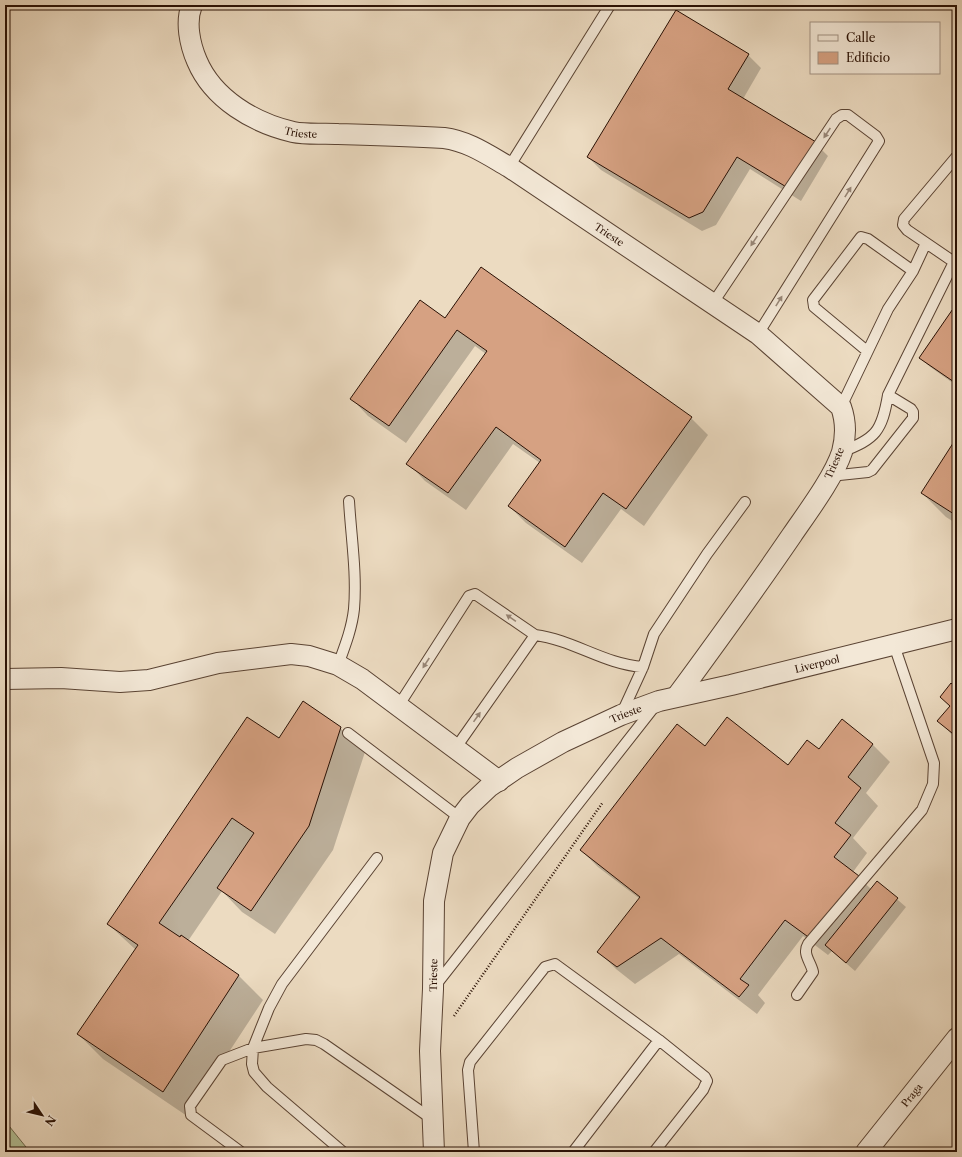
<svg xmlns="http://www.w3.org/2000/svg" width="962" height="1157" viewBox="0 0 962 1157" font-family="'Libre Caslon Text',serif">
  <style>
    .green { fill: #b4c196; stroke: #6e684d }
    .shadow { fill: #0003 }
    .building { fill: #d6a182; stroke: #291004 }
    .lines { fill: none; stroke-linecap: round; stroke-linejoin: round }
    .service-casing { stroke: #5a4333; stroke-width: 12 }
    .minor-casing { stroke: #5a4333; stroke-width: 22 }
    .path { stroke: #291004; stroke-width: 2.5; stroke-dasharray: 1 2; stroke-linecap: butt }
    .service { stroke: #f3e8d7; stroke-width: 10 }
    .minor { stroke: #f3e8d7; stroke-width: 20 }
    .oneway { fill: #988778 }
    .labels { text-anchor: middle; stroke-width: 3.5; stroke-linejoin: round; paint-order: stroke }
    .street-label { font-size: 10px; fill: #291004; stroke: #f3e8d7 }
  </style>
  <rect width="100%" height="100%" fill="#ecdbc1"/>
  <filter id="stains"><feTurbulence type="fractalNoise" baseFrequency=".005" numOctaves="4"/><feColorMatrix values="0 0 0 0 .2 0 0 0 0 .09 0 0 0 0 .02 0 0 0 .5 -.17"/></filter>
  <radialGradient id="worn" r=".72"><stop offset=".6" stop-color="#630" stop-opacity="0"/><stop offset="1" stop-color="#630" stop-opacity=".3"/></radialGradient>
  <!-- green -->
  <path class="green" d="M5,1121l25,31h-25z"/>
  <!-- shadow -->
  <path class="shadow" d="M676,11l72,44 13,13 -18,31 72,44 13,13 -27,45 -51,-32 -34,56 -14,6 -101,-61 -13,-13z
    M481,268l210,150 17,17 -64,91 -23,-17 -39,54 -56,-40 -17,-17 31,-43 -27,-19 -47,66 -41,-29 -17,-18 78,-109 -11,-8 -69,97 -38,-27 -17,-18 94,-79z
    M957,305v81l-28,-20 -9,-8z
    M957,438v86l-11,-7 -24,-24z
    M957,690v50l-18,-19 11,-14 -9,-10z
    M842,721l31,24 17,17 -24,31 12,13 -25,32 14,15 -14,19 18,17 6,-7 29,25 -51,64 -23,-20 -4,4 -25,-19 -45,59 7,8 -8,11 -78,-60 -44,30 -19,-15 -17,-17 41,-53 -42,-32 -17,-17 124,-103 84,19 31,-15z
    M340,728l25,24 -32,98 -58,84 -33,-22 -20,-21 -34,50 51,35 24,24 -76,116 -84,-57 -25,-25 58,-84 -28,-26 171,-185z"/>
  <!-- building -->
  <path class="building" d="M676,10l73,44 -21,35 88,53 -28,46 -51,-31 -34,55 -14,6 -102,-61z
    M481,267l211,150 -66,92 -23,-16 -38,54 -57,-41 33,-46 -45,-33 -48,66 -42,-29 81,-113 -30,-21 -68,96 -39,-27 70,-99 25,18z
    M957,303v81l-38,-26z
    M957,437v79l-36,-23z
    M951,683l6,6v48l-20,-16 13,-15 -10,-9z
    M303,701l38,26 -32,99 -58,85 -34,-23 37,-55 -22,-15 -73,105 21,14 1,-2 58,40 -76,117 -86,-58 61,-89 -31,-21 140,-207 32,21z
    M727,717l61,48 19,-25 12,9 23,-30 31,25 -25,33 13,11 -26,35 16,12 -17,22 25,19 -48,63 -26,-19 -45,59 9,6 -10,12 -78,-59 -44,29 -20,-15 43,-55 -60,-47 97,-126 28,22z
    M877,881l21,17 -52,65 -21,-18z"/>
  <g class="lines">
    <defs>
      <path id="service" d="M957,156l-53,63 -1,6 4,5 47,32 3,-4
        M509,167l101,-162
        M713,303l123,-184 6,-4h6l28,21 3,5 -121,193
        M867,351l-53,-44 -1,-7 48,-63 7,2 45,32
        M841,407l47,-98 25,-38 13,-28
        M841,452c35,-13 41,-21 47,-57
        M830,476l38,-4 4,-2 41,-52v-6l-2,-3 -23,-14 66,-133
        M535,635c39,5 68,29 108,32
        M338,665c7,-19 14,-37 16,-56 3,-36 -3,-73 -5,-108
        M399,705l70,-109 6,-2 3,2 57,39 -80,114
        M621,715l22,-48 11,-33 53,-80 38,-52
        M348,733l112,85
        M435,986l220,-280
        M797,995l16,-23c-2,-10 -11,-18 -5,-28l114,-134 11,-26 1,-21 -40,-118
        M241,1152l-50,-37 -1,-9 32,-46 31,-12 53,-9 10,1 8,4 108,75
        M343,1152l-76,-65 -13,-15 -2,-8 1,-16 16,-40 13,-24 95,-126
        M474,1152l-6,-82 2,-8 75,-95 10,-3 104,76 46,37 2,4 -4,9 -49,62
        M573,1152l86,-112"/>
      <g id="minor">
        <path id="s1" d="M192,5c-7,17 -2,40 5,56 16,38 57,62 96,71 14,3 31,1 45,2 36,1 71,2 106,4 24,3 44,17 65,29l249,167 83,73c5,14 5,30 1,45 -8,25 -35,61 -50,83 -37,54 -76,108 -115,161"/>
        <path d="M5,679l56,-1 59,4 29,-2 69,-17 73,-9 18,2 29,9 24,14 137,102"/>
        <path id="s2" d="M434,1152l-4,-101 3,-62 1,-88 9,-48 17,-35 10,-13 19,-18 28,-19 46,-26 58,-27 38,-14 72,-16 226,-56"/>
        <path id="s3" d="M866,1152l91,-114"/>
      </g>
    </defs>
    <!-- service casing -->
    <use href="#service" class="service-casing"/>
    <!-- minor casing -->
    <use href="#minor" class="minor-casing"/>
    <!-- path -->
    <path class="path" d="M454,1016l149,-214"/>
    <!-- service -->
    <use href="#service" class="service"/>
    <!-- minor -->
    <use href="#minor" class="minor"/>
  </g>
  <!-- one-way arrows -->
  <defs><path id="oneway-solid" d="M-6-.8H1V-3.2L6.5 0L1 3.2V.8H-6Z"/></defs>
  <g class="oneway">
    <use href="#oneway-solid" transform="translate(827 133) rotate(124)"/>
    <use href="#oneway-solid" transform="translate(848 192) rotate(-58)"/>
    <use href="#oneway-solid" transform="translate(754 241) rotate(124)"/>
    <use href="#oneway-solid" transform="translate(779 301) rotate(-58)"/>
    <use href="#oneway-solid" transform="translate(511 618) rotate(-145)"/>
    <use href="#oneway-solid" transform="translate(426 663) rotate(123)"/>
    <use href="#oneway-solid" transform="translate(477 717) rotate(-55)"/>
  </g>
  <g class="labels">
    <!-- street labels -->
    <g class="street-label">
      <text dy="4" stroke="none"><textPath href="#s1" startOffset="189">Trieste</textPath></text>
      <text dy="4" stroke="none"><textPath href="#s1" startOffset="525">Trieste</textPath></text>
      <text transform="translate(834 463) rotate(-66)" y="4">Trieste</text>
      <text dy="4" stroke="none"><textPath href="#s2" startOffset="735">Liverpool</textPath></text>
      <text dy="4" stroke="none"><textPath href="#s2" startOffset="537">Trieste</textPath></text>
      <text dy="4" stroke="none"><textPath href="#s2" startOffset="177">Trieste</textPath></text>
      <text dy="4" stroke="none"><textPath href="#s3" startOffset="73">Praga</textPath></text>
    </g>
  </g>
  <!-- margin -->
  <rect width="962" height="1157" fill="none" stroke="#ecdbc1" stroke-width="20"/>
  <rect x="6" y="6" width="950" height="1145" fill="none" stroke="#291004" stroke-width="2"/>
  <rect x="10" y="10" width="942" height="1137" fill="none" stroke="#291004"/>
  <!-- legend -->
  <rect x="810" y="22" width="130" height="52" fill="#f3e8d7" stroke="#a29283"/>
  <rect x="818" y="35" width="20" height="6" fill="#f3e8d7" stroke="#a29283"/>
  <text x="846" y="42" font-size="12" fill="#291004">Calle</text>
  <rect x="818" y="52" width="20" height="12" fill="#d6a182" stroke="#a29283"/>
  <text x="846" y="62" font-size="12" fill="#291004">Edificio</text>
  <!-- north arrow -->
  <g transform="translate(42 1115) rotate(125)" stroke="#f3e8d7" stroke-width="3" paint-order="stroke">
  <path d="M0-3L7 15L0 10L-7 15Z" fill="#291004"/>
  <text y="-6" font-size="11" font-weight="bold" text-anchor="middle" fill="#291004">N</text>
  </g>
  <rect width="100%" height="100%" filter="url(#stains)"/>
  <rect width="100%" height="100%" fill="url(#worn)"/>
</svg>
